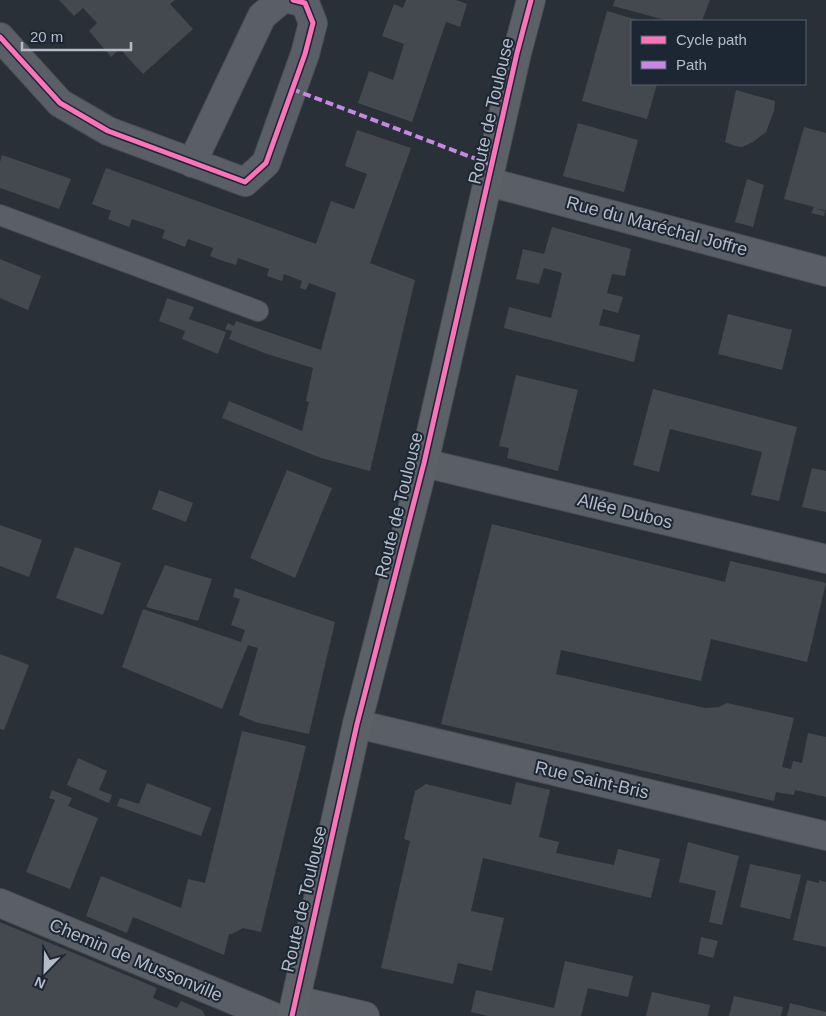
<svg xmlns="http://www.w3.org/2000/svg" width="826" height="1016" viewBox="0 0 826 1016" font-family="Arial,sans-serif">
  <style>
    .building { fill: #444950 }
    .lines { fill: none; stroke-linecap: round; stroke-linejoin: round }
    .lane-casing { stroke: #484c53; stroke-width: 22 }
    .street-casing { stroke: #484c53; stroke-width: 30 }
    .primary-casing { stroke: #484c55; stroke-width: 30 }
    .lane { stroke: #5a5e66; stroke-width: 20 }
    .street { stroke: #5a5e66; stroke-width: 28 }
    .primary { stroke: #5c6168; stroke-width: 28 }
    .quiet { stroke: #c787e3; stroke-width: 4; stroke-dasharray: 8 4; stroke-linecap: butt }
    .cycleway-casing { stroke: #1d2633; stroke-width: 8 }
    .cycleway { stroke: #fb73b8; stroke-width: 5 }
    .labels { text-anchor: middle; stroke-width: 4; stroke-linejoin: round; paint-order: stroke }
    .street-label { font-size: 18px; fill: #b4bcc9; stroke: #1d2633 }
  </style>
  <rect width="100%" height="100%" fill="#2a3038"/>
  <!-- building -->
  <path class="building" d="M59,0h116l-5,4 23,25 -50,45 -23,-25 -9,8 -22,-26 8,-8 -14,-15 -9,8z
    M406,0h50l11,4 -7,23 -14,-5 -34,100 -54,-19 11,-32 24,9 11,-36 -22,-8 12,-32 9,4z
    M615,0h95l-8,21h-33l-56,-15z
    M607,11l34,10h-9v63h25l-10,35 -65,-18z
    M736,90l39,11 -1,10 -8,21 -13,10 -11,5 -7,-1 -10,-4z
    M578,123l60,17 -14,52 -61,-16z
    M804,127l22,6v77l-9,-1 8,2 -1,5 -13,-3 3,-6 -30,-8z
    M357,130l54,18 -41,115 45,17 -45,191 -49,-13 -99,-40 7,-17 73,30 7,-29 -3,-1 7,-33 -46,-14 -38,-15 3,-8 -7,-2 3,-6 6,3 2,-5 85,29 15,-57 -27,-10 -3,7 -6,-2 2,-7 -18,-7 -2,7 -15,-5 2,-7 -31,-11 -2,7 -13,-4 -13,-5 3,-8 -25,-9 -3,8 -23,-9 3,-8 -33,-11 -3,8 -21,-8 3,-8 -19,-7 14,-36 210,76 15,-43 23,8 13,-35 -22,-8z
    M2,155l69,24 -12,30 -59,-21v-26z
    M747,179l17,6 -11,42 -18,-5z
    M552,227l79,22 -6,27 -13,-2 -5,19 16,4 -5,16 -15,-4 -4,16 41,10 -6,27 -130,-34 5,-21 42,11 11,-45 -18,-5 -5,16 -23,-5 7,-30 21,5z
    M0,259l41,17 -13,34 -28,-12z
    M167,298l27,9 -5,12 37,13 -8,22 -36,-15 3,-8 -26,-10z
    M728,314l64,16 -10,40 -64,-16z
    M516,375l62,15 -20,81 -51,-13 2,-10 -10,-2z
    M653,389l144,38 -18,74 -28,-6 11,-43 -92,-23 -11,43 -26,-7z
    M812,468l14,3v41l-24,-5z
    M287,470l45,18 -37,90 -45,-20z
    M159,490l34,13 -7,19 -34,-13z
    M492,524l233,58 5,-21 96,22 -19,79 -96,-23 -10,42 -140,-31 -5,24 149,34 14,-1 8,-4 67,15 -12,49 9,2 2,-8 9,2 6,-30 18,4v60l-31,-7 -1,5 -18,-3 -2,9 -333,-77z
    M0,525l42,15 -13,37 -29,-11z
    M75,547l46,16 -18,52 -47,-17z
    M165,565l47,14 -14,42 -52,-14z
    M235,588l100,34 -26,112 -54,-12 -16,-7 19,-67 -10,-3 -26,64 -100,-42 21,-58 98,33 4,-12 -14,-5 9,-26 -7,-2z
    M0,654l29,11 -25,65 -4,-1z
    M242,731l64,15 -45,186 -18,-4 -11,6h-3l-5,21 -91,-38 -6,16 -41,-17 15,-40 80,32 7,-29 17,4z
    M78,758l29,13 -8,19 13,5 -3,8 -42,-18z
    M516,782l34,8 -11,47 20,5 -3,11 58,12 4,-16 42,10 -9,39 -168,-40 -12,53 33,7 -12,53 -34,-8 -5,21 -72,-16 29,-127 -6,-2 11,-48 11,-7 85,21z
    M147,783l64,25 -10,28 -84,-30 3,-8 19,6z
    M52,790l20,8 -4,8 30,12 -28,71 -44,-17 29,-72 -6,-2z
    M688,842l51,14 -17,69 -13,-3 7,-31 -37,-9z
    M750,864l51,11 -11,44 -50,-12z
    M807,880l12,3v-3l7,2v65l-33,-7z
    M0,922l157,66 -4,10 24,10 4,-7 21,9 3,6h-205z
    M701,937l17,4 -5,17 -15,-4z
    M565,961l68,15 -5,21 -40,-9 -7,28h-93l-17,-4 5,-22 78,18z
    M652,992l58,13 -2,11h-62z
    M734,996l49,11 -2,9h-52z
    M790,1003l36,9v4h-39z"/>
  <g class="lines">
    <defs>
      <path id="lane" d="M0,215l258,96"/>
      <path id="street" d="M0,37l60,66 48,28 137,51 21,-19 39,-109 8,-31 -8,-20 -12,-3
        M192,163l70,-147 19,-16
        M489,182l337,90
        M424,463l402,96
        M357,724l469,112
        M0,903l272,113
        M296,1000l69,16"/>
      <path id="primary" d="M292,1016l65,-292 67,-261 93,-410 14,-53"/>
    </defs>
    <!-- lane casing -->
    <use href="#lane" class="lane-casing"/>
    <!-- street casing -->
    <use href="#street" class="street-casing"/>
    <!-- primary casing -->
    <use href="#primary" class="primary-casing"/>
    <!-- lane -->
    <use href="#lane" class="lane"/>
    <!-- street -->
    <use href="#street" class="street"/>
    <!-- primary -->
    <use href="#primary" class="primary"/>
    <!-- quiet -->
    <path class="quiet" d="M292,89l200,76"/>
    <defs>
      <path id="cycleway" d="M0,37l60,66 48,28 137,51 21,-19 39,-109 8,-31 -8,-20 -12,-3
        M292,1016l65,-292 67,-261 93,-410 14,-53"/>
    </defs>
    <!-- cycleway casing -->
    <use href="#cycleway" class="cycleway-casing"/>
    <!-- cycleway -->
    <use href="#cycleway" class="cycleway"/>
  </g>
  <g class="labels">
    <!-- street labels -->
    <g class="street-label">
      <text transform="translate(491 111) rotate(-77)" y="6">Route de Toulouse</text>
      <text transform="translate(657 226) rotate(15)" y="6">Rue du Maréchal Joffre</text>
      <text transform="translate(399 505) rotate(-76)" y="6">Route de Toulouse</text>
      <text transform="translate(625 511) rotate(14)" y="6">Allée Dubos</text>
      <text transform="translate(592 780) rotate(13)" y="6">Rue Saint-Bris</text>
      <text transform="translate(304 899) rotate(-77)" y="6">Route de Toulouse</text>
      <text transform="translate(136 960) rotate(23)" y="6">Chemin de Mussonville</text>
    </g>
  </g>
  <!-- legend -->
  <rect x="631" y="20" width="175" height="65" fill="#1d2633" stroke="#59626f"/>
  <rect x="641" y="36" width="25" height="8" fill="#fb73b8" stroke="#59626f"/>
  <text x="676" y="45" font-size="15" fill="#b4bcc9">Cycle path</text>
  <rect x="641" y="61" width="25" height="8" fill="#c787e3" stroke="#59626f"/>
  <text x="676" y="70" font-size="15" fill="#b4bcc9">Path</text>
  <!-- north arrow -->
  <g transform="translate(45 971) rotate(203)" stroke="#1d2633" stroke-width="4" paint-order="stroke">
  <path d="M0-4L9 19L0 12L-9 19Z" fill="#b4bcc9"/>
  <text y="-8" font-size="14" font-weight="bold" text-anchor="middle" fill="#b4bcc9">N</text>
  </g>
  <!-- scale -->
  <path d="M22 42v8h109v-8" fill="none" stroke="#b4bcc9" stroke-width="2.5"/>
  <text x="30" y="42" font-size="15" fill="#b4bcc9" stroke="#1d2633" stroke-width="4" paint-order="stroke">20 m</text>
</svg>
